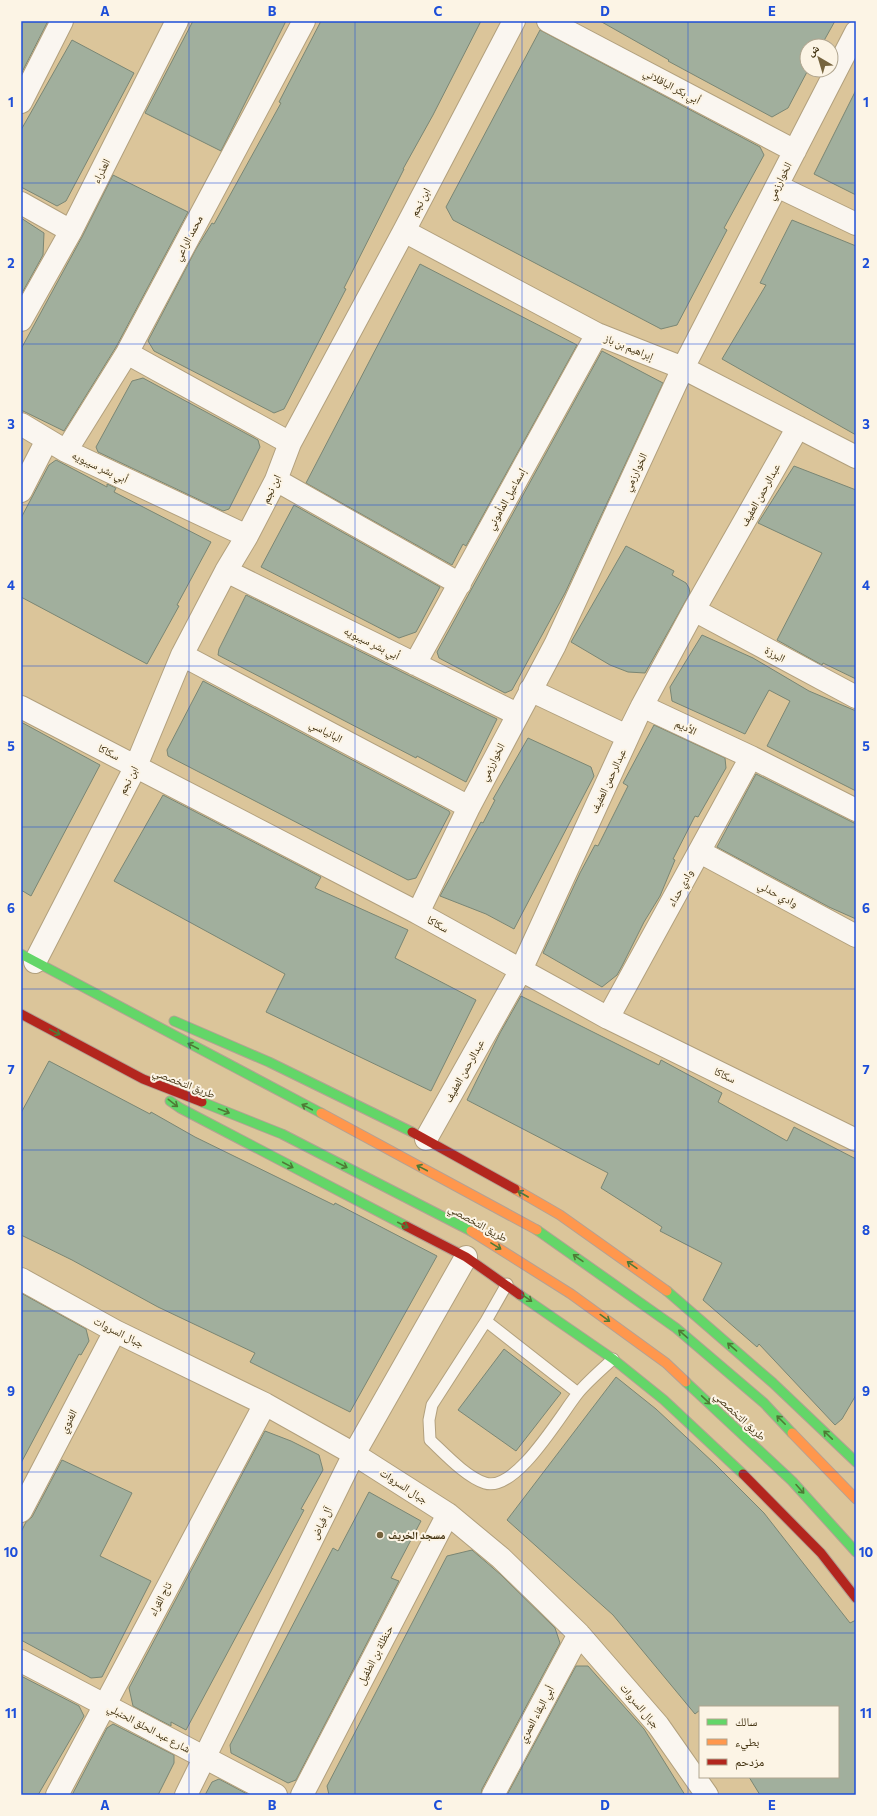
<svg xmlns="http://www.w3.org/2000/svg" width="877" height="1816" viewBox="0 0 877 1816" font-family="Commissioner,'Noto Naskh Arabic',sans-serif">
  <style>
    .building { fill: #a1af9d; stroke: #7a8674 }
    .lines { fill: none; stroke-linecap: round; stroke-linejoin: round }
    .lane-casing { stroke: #b2a07d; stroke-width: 13 }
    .street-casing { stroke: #b2a07d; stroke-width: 24 }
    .fast-casing { stroke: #b4a194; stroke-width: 11 }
    .slow-casing { stroke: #b4a194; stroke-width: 11 }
    .jam-casing { stroke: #b4a194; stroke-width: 11 }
    .lane { stroke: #faf6f0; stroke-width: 11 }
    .street { stroke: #faf6f0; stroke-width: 22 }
    .fast { stroke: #63d668; stroke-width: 9 }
    .slow { stroke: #ff974d; stroke-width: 9 }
    .jam { stroke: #b3261e; stroke-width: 9 }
    .oneway { stroke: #4f7a36 }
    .grid { fill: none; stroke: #1d4ed8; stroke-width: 1; stroke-opacity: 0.55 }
    .poi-dot { fill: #76643e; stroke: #fcf4e5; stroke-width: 1.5 }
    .labels { text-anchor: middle; stroke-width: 4; stroke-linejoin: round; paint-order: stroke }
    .street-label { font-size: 11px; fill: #3f2f0d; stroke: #fcf4e5 }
    .poi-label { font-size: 11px; font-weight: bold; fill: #3f2f0d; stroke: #fcf4e5; text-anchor: start }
    .neatline { fill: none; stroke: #1d4ed8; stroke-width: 1.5 }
    .grid-label { font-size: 13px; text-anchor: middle; font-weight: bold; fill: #1d4ed8 }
  </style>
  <rect width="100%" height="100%" fill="#dbc59a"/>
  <!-- building -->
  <path class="building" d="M21,21h27l-27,53z
    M193,21h93l-65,130 -76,-38z
    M321,21h160l-48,94 -30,54h1l-60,119 2,1 -62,120 -10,4 -120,-62 -6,-10 48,-92 16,-26 2,1 67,-121 -2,-1z
    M600,21h235l-14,25h-14l1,24 -20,38 -16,9 -104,-56 1,-1z
    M540,30l220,117 4,8 -40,73 3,2 -50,95 -16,4 -208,-109 -7,-13z
    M72,40l62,33 -68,128 -9,5 -36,-19v-57z
    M856,90v105l-42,-21z
    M113,175l75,37 -72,135 -52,84 -43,-21v-61l61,-112z
    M21,218l23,15 -1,22 -21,38z
    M792,220l64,26v189l-134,-76 44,-74 -6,-2z
    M420,264l157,81 -111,201 -3,-2 -11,21 -146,-82z
    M602,351l61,32 -98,210 -53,97 -7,3 -66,-35 -2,-6z
    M143,378l115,62 2,7 -31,62 -6,2 -125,-59 -2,-5 36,-66z
    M56,460l51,27v-3l9,4 -2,4 97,50 -34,63 2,1 -32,58 -126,-67v-79l28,-53z
    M794,466l62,24v189l-33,-16 -1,2 -45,-25 45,-87 -64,-30z
    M294,505l146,82 -24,45 -17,6 -138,-71z
    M626,546l48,25 -2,4 14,8 3,5 1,5 -45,80 -17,-1 -18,-7 -39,-23z
    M246,595l251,124 -31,63 -49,-26 -1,2 -198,-103 1,-6z
    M702,635l51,23 56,33 47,20v80l-89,-45 23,-45 -21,-11 -24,44 -73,-33 -2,-14z
    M203,681l246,130 1,2 -34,65 -8,2 -240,-124 -1,-6z
    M21,722l79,43 -69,131 -10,-6z
    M654,725l71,33 1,10 -28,49 -3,-1 -22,43 2,1 -15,36 -16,26 -22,44 -5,9 -15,12 -59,-34 37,-80 15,-28 3,1 30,-60 -5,-3z
    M528,738l63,29 3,9 -80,153 -28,-15 -46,-18 41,-74 2,1 12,-23 -2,-1z
    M756,774l100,50v95l-27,-12 -112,-60z
    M163,795l158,82 -6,11 93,42 -13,28 81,42 -45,91 -165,-79 19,-38 -171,-93z
    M521,996l138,69 2,-5 61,33 -4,9 69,39 7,-14 62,32v236l-14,24 -7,6 -76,-81 -2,3 -54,-47 19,-37 -62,-32 2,-4 -61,-39 7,-15 -141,-73 33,-67z
    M49,1061l101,53 1,-2 44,25 139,68 1,-2 102,53 -87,156 -100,-50 5,-9 -97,-46 -86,-47 -51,-25v-122z
    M21,1293l65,36 3,12 -8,14 -2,-1 -58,109z
    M504,1349l57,44 -45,58 -58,-41z
    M616,1377l40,32 59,55 49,49 86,110 6,-3v175h-96l-11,-18h89v-70h-138v3l-5,4 -82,-99 -106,-95z
    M265,1431l26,10 28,14 4,15 -22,39 3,1 -118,220 -15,-8v4l-38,-20 -4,-18z
    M62,1460l70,33 -32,63 51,25 -49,96 -11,1 -70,-38v-108l5,-10 6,-5z
    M369,1492l52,29 -30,57 8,3 -103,199 -8,3 -57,-30 -1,-8 103,-197 5,3z
    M472,1550l28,24 55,54 5,15 -78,146 -1,6h-152l-2,-9 120,-230z
    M576,1666h12l56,63 41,66h-178z
    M21,1676l58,30 5,10 -46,79h-17z
    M113,1724l61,31v8l-16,32h-86l35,-67z
    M219,1779l30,16h-44l7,-13z"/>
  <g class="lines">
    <defs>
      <path id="lane" d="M507,1284l-21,37 -54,84 -3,15 1,20c14,13 36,37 55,43 31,10 76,-69 93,-90 10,-12 23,-23 35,-34
        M486,1321l92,72"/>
      <path id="street" d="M548,21l247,130
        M21,102l41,-81
        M777,186l79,38
        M21,203l50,28
        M404,231l193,103 86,34 173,89
        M21,320l50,-89 106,-210
        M127,353l163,90
        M21,424l45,27 181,85
        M66,451l61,-98 177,-332
        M276,480l184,104
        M21,491l26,-51
        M226,571l291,143
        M694,610l162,87
        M182,655l287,152
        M415,664l182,-330
        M530,690l97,46 15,-30 109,51 105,53
        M21,707l397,206 190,105 248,122
        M700,852l156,84
        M418,913l51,-106 86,-162 128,-277 173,-336
        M35,962l101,-196 46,-111 44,-84 21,-35 29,-56 14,-37 114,-212 110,-210
        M608,1018l143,-261
        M426,1139l95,-169 121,-264 52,-96 104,-183
        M21,1279l94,52 150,73 89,50 94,60 53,44 78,76 79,91 49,70
        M21,1511l94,-180
        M21,1661l255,134
        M57,1795l208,-391
        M186,1795l168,-341 112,-197
        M302,1795l146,-281
        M493,1795l86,-161"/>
      <path id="fast" d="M21,954l300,159
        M174,1021l95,41 143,70
        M170,1101l10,7 226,118
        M202,1102l80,32 189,97
        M537,1230l139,98 88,75 28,30
        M667,1291l106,92 83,79
        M520,1295l93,64 51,41 79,74
        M686,1382l106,99 64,71"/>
      <path id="slow" d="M321,1113l216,117
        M515,1189l45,26 107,76
        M471,1231l100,63 95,69 20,19
        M792,1433l64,66"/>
      <path id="jam" d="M21,1014l122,65 59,23
        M412,1132l103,57
        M406,1226l60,31 54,38
        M743,1474l78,79 35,45"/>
    </defs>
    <!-- lane casing -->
    <use href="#lane" class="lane-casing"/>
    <!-- street casing -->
    <use href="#street" class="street-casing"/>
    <!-- fast casing -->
    <use href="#fast" class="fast-casing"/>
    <!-- slow casing -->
    <use href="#slow" class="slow-casing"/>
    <!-- jam casing -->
    <use href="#jam" class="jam-casing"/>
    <!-- lane -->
    <use href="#lane" class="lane"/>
    <!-- street -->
    <use href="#street" class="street"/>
    <!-- fast -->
    <use href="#fast" class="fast"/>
    <!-- slow -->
    <use href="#slow" class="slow"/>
    <!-- jam -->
    <use href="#jam" class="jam"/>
  </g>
  <!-- one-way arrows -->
  <defs><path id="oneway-shaft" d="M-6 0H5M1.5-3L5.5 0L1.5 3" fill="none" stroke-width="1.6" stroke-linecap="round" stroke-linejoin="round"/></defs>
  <g class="oneway">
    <use href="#oneway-shaft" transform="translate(55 1032) rotate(28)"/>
    <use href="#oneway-shaft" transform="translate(193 1046) rotate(-152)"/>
    <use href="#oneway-shaft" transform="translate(173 1103) rotate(38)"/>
    <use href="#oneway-shaft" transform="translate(307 1107) rotate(-152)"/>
    <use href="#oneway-shaft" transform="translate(224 1111) rotate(21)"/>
    <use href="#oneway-shaft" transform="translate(288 1165) rotate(28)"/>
    <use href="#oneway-shaft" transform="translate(342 1165) rotate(27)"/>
    <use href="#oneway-shaft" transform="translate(422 1168) rotate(-152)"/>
    <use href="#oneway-shaft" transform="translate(523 1194) rotate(-150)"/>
    <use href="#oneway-shaft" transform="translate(403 1225) rotate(27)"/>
    <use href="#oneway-shaft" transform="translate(496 1246) rotate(32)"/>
    <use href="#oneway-shaft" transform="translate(578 1258) rotate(-145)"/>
    <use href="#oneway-shaft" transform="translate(632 1265) rotate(-145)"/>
    <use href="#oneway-shaft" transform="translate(527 1298) rotate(35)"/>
    <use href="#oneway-shaft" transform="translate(605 1318) rotate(36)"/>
    <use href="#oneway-shaft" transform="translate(683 1334) rotate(-139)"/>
    <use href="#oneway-shaft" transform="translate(732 1347) rotate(-139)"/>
    <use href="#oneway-shaft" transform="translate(706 1400) rotate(43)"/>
    <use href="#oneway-shaft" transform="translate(781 1420) rotate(-135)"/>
    <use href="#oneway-shaft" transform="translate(828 1435) rotate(-136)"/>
    <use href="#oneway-shaft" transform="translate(800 1489) rotate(48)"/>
  </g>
  <!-- grid -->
  <path class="grid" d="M189,21v1774M355,21v1774M522,21v1774M688,21v1774M21,183h835M21,344h835M21,505h835M21,666h835M21,827h835M21,989h835M21,1150h835M21,1311h835M21,1472h835M21,1633h835"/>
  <!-- markers -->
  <circle class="poi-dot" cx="380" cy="1535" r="4"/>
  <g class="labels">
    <!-- street labels -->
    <g class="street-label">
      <text transform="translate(672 86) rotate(28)" y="4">أبي بكر الباقلاني</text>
      <text transform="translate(101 171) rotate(-63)" y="4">العذراء</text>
      <text transform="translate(779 181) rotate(-63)" y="4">الخوارزمي</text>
      <text transform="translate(420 202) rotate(-62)" y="4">ابن نجم</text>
      <text transform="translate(188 238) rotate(-62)" y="4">محمد الراعي</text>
      <text transform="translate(629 347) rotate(22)" y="4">إبراهيم بن باز</text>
      <text transform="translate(100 467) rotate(25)" y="4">أبي بشر سيبويه</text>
      <text transform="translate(635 472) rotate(-65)" y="4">الخوارزمي</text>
      <text transform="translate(271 489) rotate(-65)" y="4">ابن نجم</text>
      <text transform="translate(760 495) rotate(-61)" y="4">عبدالرحمن العفيف</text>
      <text transform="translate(506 499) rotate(-61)" y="4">إسماعيل المأموني</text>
      <text transform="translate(372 643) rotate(26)" y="4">أبي بشر سيبويه</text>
      <text transform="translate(775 654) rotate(28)" y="4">البرزة</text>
      <text transform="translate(686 727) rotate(25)" y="4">الأديم</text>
      <text transform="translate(326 731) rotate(28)" y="4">البانياسي</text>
      <text transform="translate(109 752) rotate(27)" y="4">سكاكا</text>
      <text transform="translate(492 762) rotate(-63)" y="4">الخوارزمي</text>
      <text transform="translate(128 780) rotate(-63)" y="4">ابن نجم</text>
      <text transform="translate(608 781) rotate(-65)" y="4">عبدالرحمن العفيف</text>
      <text transform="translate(680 888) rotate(-61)" y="4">وادي حداء</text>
      <text transform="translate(778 894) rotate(28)" y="4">وادي حدلي</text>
      <text transform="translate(438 924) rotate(29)" y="4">سكاكا</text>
      <text transform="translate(464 1071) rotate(-61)" y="4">عبدالرحمن العفيف</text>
      <text transform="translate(725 1075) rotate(26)" y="4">سكاكا</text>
      <text transform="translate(184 1083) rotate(21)" y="4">طريق التخصصي</text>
      <text transform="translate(478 1223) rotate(29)" y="4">طريق التخصصي</text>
      <text transform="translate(119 1332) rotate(27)" y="4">جبال السروات</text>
      <text transform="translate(740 1416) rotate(43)" y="4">طريق التخصصي</text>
      <text transform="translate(68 1421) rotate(-62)" y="4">الغنوي</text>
      <text transform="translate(404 1486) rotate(33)" y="4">جبال السروات</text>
      <text transform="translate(321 1523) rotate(-64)" y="4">آل فياض</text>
      <text transform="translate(160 1599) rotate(-62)" y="4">تاج القراء</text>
      <text transform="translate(375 1655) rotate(-63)" y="4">حنظلة بن الطفيل</text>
      <text transform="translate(640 1706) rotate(50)" y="4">جبال السروات</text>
      <text transform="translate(536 1714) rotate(-62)" y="4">أبي البقاء العمري</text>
      <text transform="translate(149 1728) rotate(28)" y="4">شارع عبد الحلق الحنبلي</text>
    </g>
    <!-- poi labels -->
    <g class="poi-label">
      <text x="388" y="1539">مسجد الخريف</text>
    </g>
  </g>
  <!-- border -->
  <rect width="877" height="1816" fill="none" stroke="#fcf4e5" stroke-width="44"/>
  <!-- legend -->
  <rect x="699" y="1706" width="140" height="72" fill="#fcf4e5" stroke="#b0a58f"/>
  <rect x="707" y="1719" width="20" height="6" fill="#63d668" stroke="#b0a58f"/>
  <text x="735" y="1726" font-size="12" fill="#3f2f0d">سالك</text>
  <rect x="707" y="1739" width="20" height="6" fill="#ff974d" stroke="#b0a58f"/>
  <text x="735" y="1746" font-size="12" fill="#3f2f0d">بطيء</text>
  <rect x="707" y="1759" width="20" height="6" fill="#b3261e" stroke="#b0a58f"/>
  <text x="735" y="1766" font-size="12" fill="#3f2f0d">مزدحم</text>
  <!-- north arrow -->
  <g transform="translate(819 58) rotate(322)"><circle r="19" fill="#fcf4e5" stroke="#b0a58f"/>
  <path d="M0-3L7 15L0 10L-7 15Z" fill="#76643e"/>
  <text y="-6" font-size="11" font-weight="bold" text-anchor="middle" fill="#3f2f0d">ش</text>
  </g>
  <rect x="22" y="22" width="833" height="1772" class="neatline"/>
  <g class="grid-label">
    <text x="105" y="16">A</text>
    <text x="272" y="16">B</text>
    <text x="438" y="16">C</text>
    <text x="605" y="16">D</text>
    <text x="772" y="16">E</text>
    <text x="11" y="107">1</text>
    <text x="866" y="107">1</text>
    <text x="11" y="268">2</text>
    <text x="866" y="268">2</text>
    <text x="11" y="429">3</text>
    <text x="866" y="429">3</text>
    <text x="11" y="590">4</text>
    <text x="866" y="590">4</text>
    <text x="11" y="751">5</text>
    <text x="866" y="751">5</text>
    <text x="11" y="913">6</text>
    <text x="866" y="913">6</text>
    <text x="11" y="1074">7</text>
    <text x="866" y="1074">7</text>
    <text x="11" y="1235">8</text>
    <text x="866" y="1235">8</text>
    <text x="11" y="1396">9</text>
    <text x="866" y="1396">9</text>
    <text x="11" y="1557">10</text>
    <text x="866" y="1557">10</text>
    <text x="11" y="1718">11</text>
    <text x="866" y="1718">11</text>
    <text x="105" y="1810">A</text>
    <text x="272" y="1810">B</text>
    <text x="438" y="1810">C</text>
    <text x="605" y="1810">D</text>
    <text x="772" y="1810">E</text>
  </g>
</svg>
